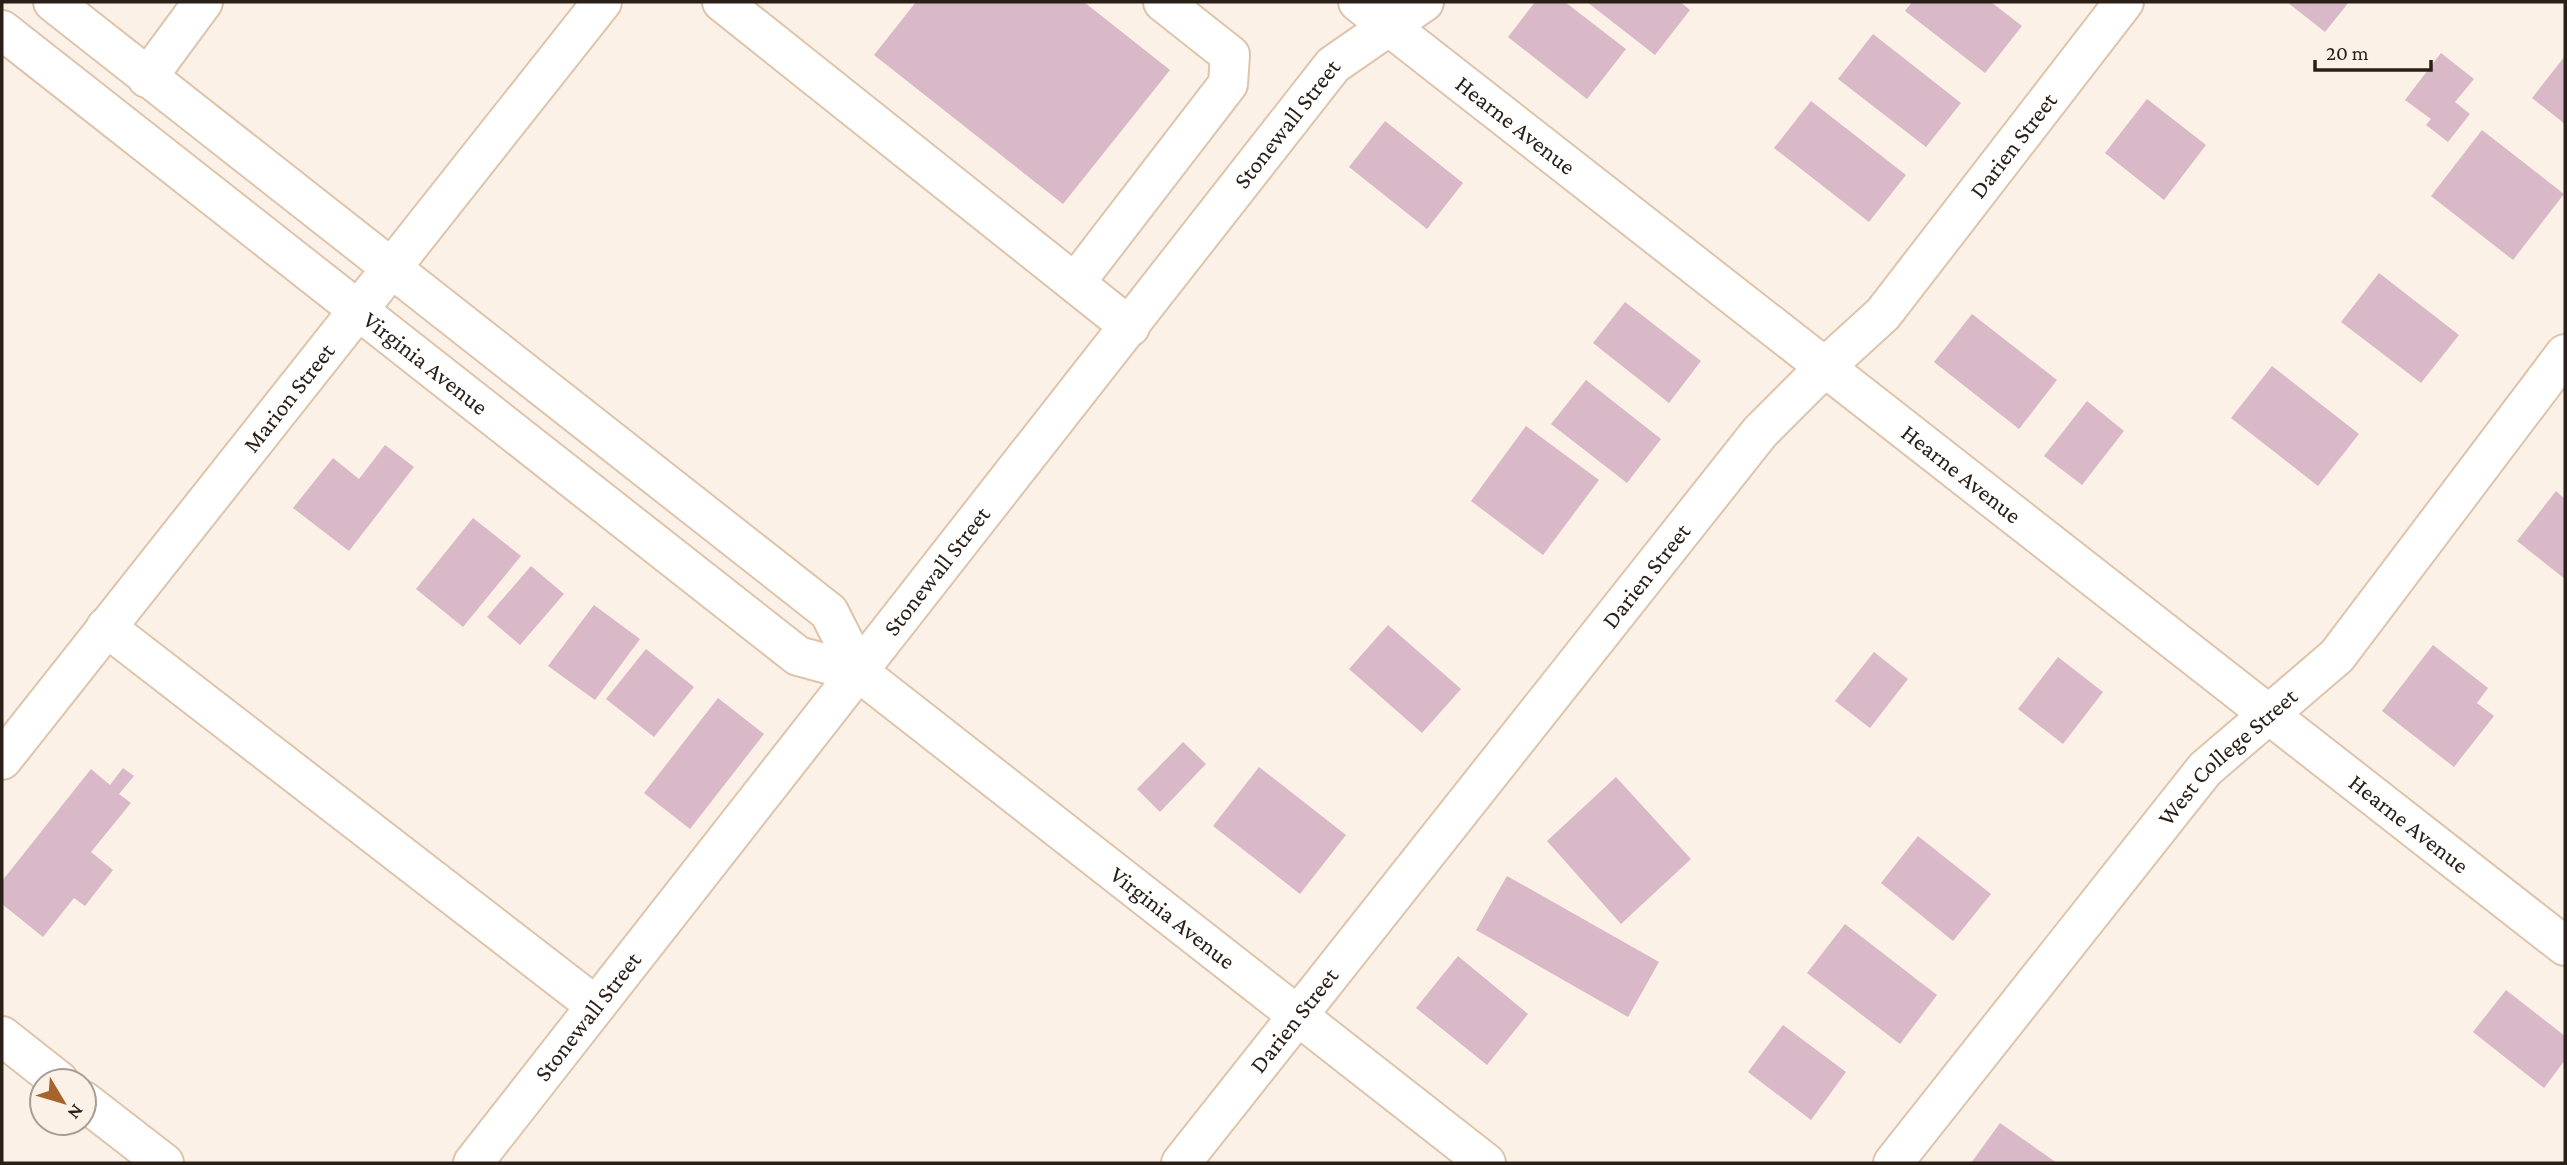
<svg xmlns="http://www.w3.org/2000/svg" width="2567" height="1165" viewBox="0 0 2567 1165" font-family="'Crimson Pro',serif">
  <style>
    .building { fill: #d9b8c8 }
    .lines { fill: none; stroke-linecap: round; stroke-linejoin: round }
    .minor-casing { stroke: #dec4ab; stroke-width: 42 }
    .major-casing { stroke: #dec4ab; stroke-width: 42 }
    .minor { stroke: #fff; stroke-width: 38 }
    .major { stroke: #fff; stroke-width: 38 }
    .labels { text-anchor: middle; stroke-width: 6; stroke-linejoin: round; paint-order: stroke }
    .street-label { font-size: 24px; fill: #2a2017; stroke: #fcf1e7 }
  </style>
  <rect width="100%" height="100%" fill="#fcf1e7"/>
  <!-- building -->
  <path class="building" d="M916,2h168l86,68 -107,134 -189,-149z
    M1535,2h30l61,47 -39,50 -79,-62z
    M1587,2h93l10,8 -35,45z
    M1912,2h79l31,24 -37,47 -80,-62z
    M2287,2h62l-24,30z
    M1873,34l88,69 -35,44 -88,-68z
    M2441,53l33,26 -19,23 15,12 -22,28 -22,-17 5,-6 -26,-19z
    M2565,56v68l-33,-26z
    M2147,99l59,46 -42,55 -59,-47z
    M1811,101l95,74 -37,47 -95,-74z
    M1385,121l78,62 -36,46 -78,-62z
    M2482,130l82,64 -51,66 -82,-64z
    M2379,273l80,62 -38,48 -80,-61z
    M1625,302l76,59 -32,42 -76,-60z
    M1972,314l85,66 -38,49 -85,-67z
    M2272,366l87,68 -41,52 -87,-68z
    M1586,380l75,59 -34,44 -76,-59z
    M2087,401l37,30 -42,54 -38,-29z
    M1526,426l73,54 -56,75 -72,-54z
    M385,445l29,22 -65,84 -56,-43 40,-50 26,21z
    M2556,491l9,8v80l-48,-38z
    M473,518l48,38 -58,71 -47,-38z
    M531,566l33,28 -44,51 -33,-28z
    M594,605l46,34 -45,61 -47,-34z
    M1388,625l73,64 -39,44 -73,-64z
    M2433,645l55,43 -11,15 17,13 -40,51 -72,-56z
    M646,649l48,38 -40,50 -48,-38z
    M1874,652l34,27 -38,49 -35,-27z
    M2058,657l45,35 -40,52 -45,-35z
    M718,698l46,36 -74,95 -46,-36z
    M1183,742l23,22 -46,48 -23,-23z
    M1259,767l87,68 -46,59 -87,-68z
    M123,768l11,8 -15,18 12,9 -40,49 22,18 -28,36 -11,-8 -31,39 -41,-33v-23l89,-112 19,16z
    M1616,777l75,82 -70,65 -74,-83z
    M1918,836l73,58 -38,47 -72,-58z
    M1507,876l152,86 -31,55 -152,-87z
    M1845,924l92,71 -37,49 -93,-71z
    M1458,956l70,58 -41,51 -71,-57z
    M2506,990l59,46v24l-21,28 -71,-56z
    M1783,1025l63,47 -35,48 -63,-48z
    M2000,1123l57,40h-86z"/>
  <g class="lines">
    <defs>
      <g id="minor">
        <path d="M53,2l776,610 31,61"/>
        <path d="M722,2l408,325"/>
        <path id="s1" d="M2,30l796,626 62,17 626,490"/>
        <path d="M147,78l56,-76"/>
        <path d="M1075,283l153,-199 2,-29 -67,-53"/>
        <path d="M106,627l490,379"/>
        <path id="s2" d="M2,760l600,-758"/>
        <path d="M2,1036l57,45"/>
        <path d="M84,1101l80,62"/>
        <path id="s3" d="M473,1163l860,-1098 91,-63"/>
        <path id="s4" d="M1181,1163l579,-731 65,-65 58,-53 241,-312"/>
        <path id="s5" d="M1893,1163l312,-394 132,-113 228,-302"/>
      </g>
      <g id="major">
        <path id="s6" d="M1358,2l1207,944"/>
      </g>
    </defs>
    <!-- minor casing -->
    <use href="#minor" class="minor-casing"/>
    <!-- major casing -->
    <use href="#major" class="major-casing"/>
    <!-- minor -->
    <use href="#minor" class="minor"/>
    <!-- major -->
    <use href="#major" class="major"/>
  </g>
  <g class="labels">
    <!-- street labels -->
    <g class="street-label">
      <text dy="8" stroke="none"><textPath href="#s6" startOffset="200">Hearne Avenue</textPath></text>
      <text dy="8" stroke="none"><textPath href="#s3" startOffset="1320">Stonewall Street</textPath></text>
      <text dy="8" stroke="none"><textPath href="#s4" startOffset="1316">Darien Street</textPath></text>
      <text dy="8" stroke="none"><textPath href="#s1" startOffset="539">Virginia Avenue</textPath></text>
      <text dy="8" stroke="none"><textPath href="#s2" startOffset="462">Marion Street</textPath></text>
      <text dy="8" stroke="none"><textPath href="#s6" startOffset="766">Hearne Avenue</textPath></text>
      <text dy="8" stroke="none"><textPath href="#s3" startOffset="752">Stonewall Street</textPath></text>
      <text dy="8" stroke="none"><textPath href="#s4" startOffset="749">Darien Street</textPath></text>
      <text dy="8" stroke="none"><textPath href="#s5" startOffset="527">West College Street</textPath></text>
      <text dy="8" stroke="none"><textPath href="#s6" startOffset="1334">Hearne Avenue</textPath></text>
      <text dy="8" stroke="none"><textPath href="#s1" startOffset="1474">Virginia Avenue</textPath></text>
      <text dy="8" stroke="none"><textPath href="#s3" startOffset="186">Stonewall Street</textPath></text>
      <text dy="8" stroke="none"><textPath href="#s4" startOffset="182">Darien Street</textPath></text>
    </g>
  </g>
  <!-- border -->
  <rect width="2567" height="1165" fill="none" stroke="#2a2017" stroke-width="7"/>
  <!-- north arrow -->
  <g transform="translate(63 1102) rotate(128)"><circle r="33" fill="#fcf1e7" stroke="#a89d94" stroke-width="2"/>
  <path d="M0-5L12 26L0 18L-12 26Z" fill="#a5642e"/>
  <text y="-10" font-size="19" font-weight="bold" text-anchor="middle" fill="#2a2017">N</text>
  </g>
  <!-- scale -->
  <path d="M2315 60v10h116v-10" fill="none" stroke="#2a2017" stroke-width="3.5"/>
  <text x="2326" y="60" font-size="21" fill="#2a2017" stroke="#fcf1e7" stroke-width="5" paint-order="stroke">20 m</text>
</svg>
